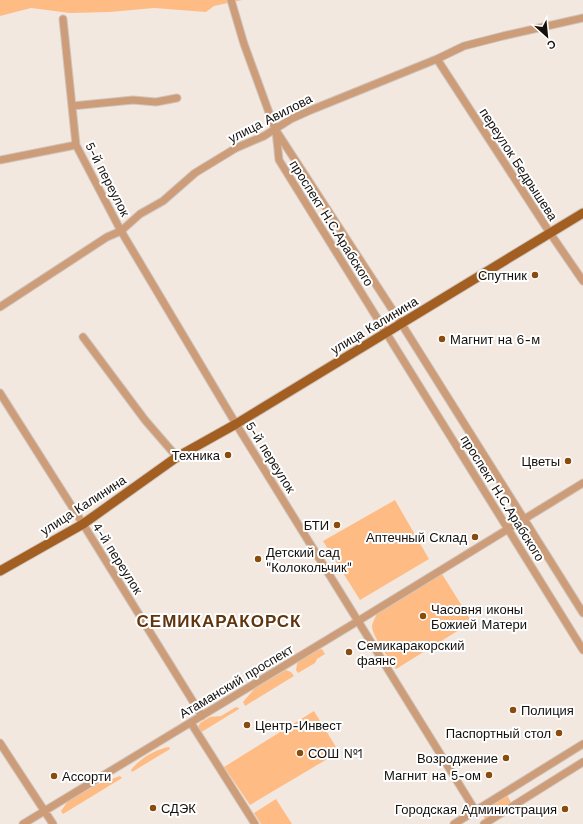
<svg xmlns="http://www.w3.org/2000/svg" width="583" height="824" viewBox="0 0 583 824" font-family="'Work Sans',sans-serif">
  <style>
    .green { fill: #ffbb84 }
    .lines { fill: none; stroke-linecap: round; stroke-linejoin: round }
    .minor-casing { stroke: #cfc5bd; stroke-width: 9 }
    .major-casing { stroke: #cfc5bd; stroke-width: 11 }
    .minor { stroke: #cd9d79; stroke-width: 7 }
    .major { stroke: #a25f21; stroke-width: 9 }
    .poi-dot { fill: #894c0d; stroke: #fff; stroke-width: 1.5 }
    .labels { text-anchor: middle; stroke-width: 4; stroke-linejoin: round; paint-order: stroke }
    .street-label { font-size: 13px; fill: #14100d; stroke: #fff }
    .poi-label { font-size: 13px; fill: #14100d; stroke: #fff; text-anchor: end }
    .district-label { font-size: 17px; font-weight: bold; letter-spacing: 1px; fill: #61360e; stroke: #fff }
  </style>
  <rect width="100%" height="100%" fill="#f3e8df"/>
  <!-- green -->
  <path class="green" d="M0,0h242l-28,6 -8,6 -52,-4 -44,4 -40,1 -39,-5 -31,8z
    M395,500l34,59 -69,41 -37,-59z
    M442,574l30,48 -76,47c-6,-10 -24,-32 -24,-43 1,-5 3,-8 5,-12z
    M322,649l3,5 -8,5 -2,4 -17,10 -2,-3 1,-6 2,-3 19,-11z
    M286,670l5,2 3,4 -49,30 -2,-4 12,-14z
    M236,707l3,1v1l-39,24 -3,-4 3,-6 10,-6 11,-1z
    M314,711l25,41 -89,53 -26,-38z
    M169,747l1,2 -38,23 -1,-2c8,-11 25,-21 38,-23z
    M120,776l2,2 -59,36 -2,-3 7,-10 30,-17z
    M507,795l4,7 -26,17 -4,-8z
    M276,799l16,25h-31l-7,-11z"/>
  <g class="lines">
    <defs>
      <path id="minor" d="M231,0l13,44 31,85 126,194 182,290
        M63,19l13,126 45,86 115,193 239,386
        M437,59l113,174 33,48
        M72,106l61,-6 23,2 21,-4
        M276,131l3,29 304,490
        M0,160l76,-15
        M0,307l107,-70 14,-6 19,-17 23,-13 32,-28 41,-25 28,-12 27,-17 20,-9 126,-51 27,-13 39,-10 80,-18
        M83,337l62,83 32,37
        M0,393l83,131 119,192
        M191,723l64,101
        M0,743l53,81
        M23,824l335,-203 225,-138
        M454,824l129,-80
        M484,824l99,-62"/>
      <path id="major" d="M0,571l83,-47 94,-67 59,-33 347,-211"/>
    </defs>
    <!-- minor casing -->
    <use href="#minor" class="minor-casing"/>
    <!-- major casing -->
    <use href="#major" class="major-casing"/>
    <!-- minor -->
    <use href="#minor" class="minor"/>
    <!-- major -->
    <use href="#major" class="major"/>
  </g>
  <!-- markers -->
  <g class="poi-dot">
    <circle cx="535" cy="275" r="4"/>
    <circle cx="442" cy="339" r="4"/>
    <circle cx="228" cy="455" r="4"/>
    <circle cx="568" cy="461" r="4"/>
    <circle cx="337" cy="525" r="4"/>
    <circle cx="475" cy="537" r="4"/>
    <circle cx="258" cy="559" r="4"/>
    <circle cx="423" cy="616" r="4"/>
    <circle cx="349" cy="652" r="4"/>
    <circle cx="513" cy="710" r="4"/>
    <circle cx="247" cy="725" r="4"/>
    <circle cx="559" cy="733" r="4"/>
    <circle cx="300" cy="753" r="4"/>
    <circle cx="506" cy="758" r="4"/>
    <circle cx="489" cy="775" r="4"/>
    <circle cx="54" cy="776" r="4"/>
    <circle cx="153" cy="808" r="4"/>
    <circle cx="565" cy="809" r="4"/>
  </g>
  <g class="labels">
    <!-- street labels -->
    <g class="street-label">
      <text transform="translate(270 118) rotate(-27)" y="5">улица Авилова</text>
      <text transform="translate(519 164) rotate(57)" y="5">переулок Бедрышева</text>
      <text transform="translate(108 179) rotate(63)" y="5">5-й переулок</text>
      <text transform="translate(332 223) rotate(58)" y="5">проспект Н.С.Арабского</text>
      <text transform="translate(374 325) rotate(-31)" y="5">улица Калинина</text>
      <text transform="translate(271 457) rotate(58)" y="5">5-й переулок</text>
      <text transform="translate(503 498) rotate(58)" y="5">проспект Н.С.Арабского</text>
      <text transform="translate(83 505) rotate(-33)" y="5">улица Калинина</text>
      <text transform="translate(118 558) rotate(58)" y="5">4-й переулок</text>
      <text transform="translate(236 681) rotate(-31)" y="5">Атаманский проспект</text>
    </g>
    <!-- poi labels -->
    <g class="poi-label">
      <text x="527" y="280">Спутник</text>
      <text x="450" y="344" text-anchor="start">Магнит на 6-м</text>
      <text x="220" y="460">Техника</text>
      <text x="560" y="466">Цветы</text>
      <text x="329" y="530">БТИ</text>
      <text x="467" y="542">Аптечный Склад</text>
      <text x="266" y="557" text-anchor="start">Детский сад<tspan x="266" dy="15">"Колокольчик"</tspan></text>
      <text x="431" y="614" text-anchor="start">Часовня иконы<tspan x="431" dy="15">Божией Матери</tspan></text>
      <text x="357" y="650" text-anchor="start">Семикаракорский<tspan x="357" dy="15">фаянс</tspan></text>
      <text x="521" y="715" text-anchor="start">Полиция</text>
      <text x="255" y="730" text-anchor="start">Центр-Инвест</text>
      <text x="551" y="738">Паспортный стол</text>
      <text x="308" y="758" text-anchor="start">СОШ №1</text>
      <text x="498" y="763">Возроджение</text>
      <text x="481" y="780">Магнит на 5-ом</text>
      <text x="62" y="781" text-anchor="start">Ассорти</text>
      <text x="161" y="813" text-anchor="start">СДЭК</text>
      <text x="557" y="814">Городская Администрация</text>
    </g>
    <!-- district labels -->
    <g class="district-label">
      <text x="219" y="627">СЕМИКАРАКОРСК</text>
    </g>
  </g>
  <!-- north arrow -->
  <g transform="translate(547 36) rotate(153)" stroke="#ffffff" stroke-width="3" paint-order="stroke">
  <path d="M0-3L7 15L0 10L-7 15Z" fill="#14100d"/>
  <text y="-6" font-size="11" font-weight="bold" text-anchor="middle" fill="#14100d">С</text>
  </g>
</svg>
